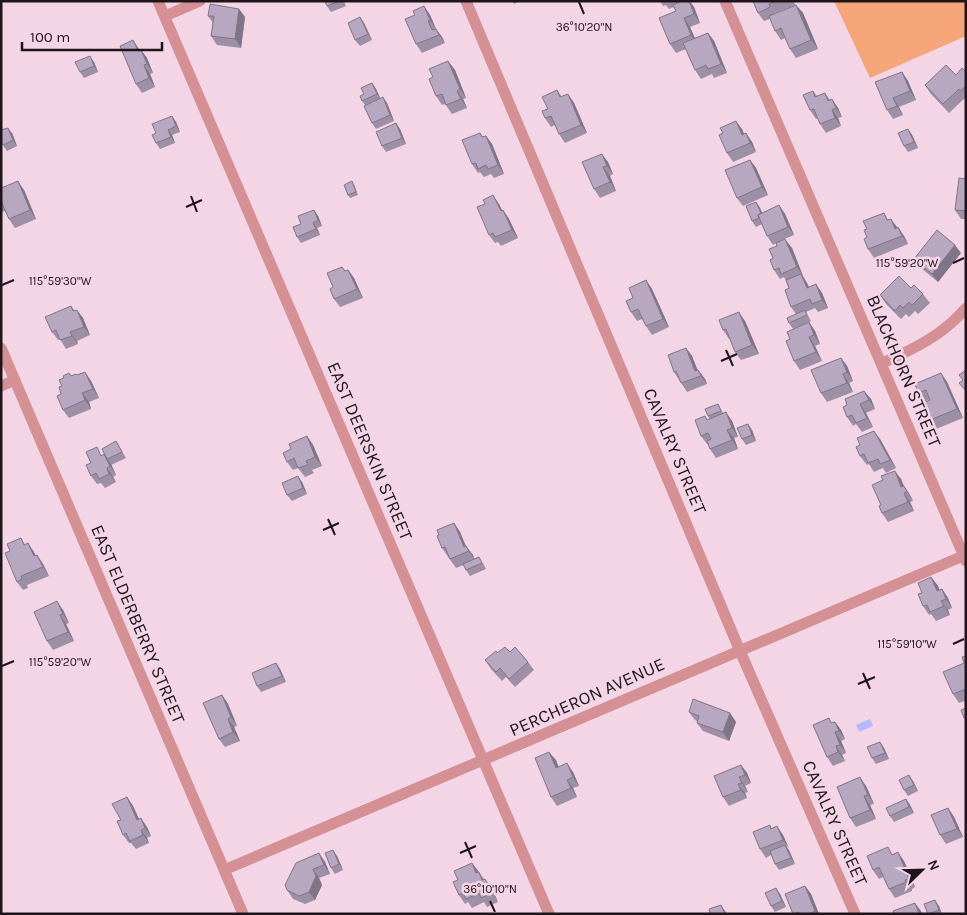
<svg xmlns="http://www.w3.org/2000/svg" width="967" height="915" viewBox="0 0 967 915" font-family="Karla,sans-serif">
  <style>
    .green { fill: #f6a479 }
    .water { fill: #b5b9ff }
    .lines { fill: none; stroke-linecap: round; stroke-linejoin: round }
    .street { stroke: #d49094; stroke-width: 11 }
    .wall { fill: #9d90a6 }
    .shaded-wall { fill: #807587 }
    .building { fill: #b7a7c1; stroke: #807587 }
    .ticks { fill: none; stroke: #1f141a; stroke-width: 2 }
    .labels { text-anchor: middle; stroke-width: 5; stroke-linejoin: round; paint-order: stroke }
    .street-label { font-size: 18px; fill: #1f141a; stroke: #f3d5e5 }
    .ticks-label { font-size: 12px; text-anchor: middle; fill: #1f141a; stroke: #f3d5e5; stroke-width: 5; stroke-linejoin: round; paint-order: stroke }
  </style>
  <rect width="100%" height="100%" fill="#f3d5e5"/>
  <!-- green -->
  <path class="green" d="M834,1h132v35l-96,42z"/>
  <!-- water -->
  <path class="water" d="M870,719l3,7 -14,6 -3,-7z"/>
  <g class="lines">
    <!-- street -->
    <path class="street" d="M158,1l391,913
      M466,1l274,650 115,263
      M725,1l241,560
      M165,16l35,-15
      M1,348l242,566
      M882,363c32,-14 61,-28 84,-55
      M1,386l14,-6
      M224,870l739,-314"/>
  </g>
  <!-- wall -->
  <path class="wall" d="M325,1h19l2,5 -15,6 -4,-6z
    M513,1h7l-6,3z
    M660,1h30l4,6 6,16 -10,4 5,11 13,-5 6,8 13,32 -13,5 -2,-4 -11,5 -6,-9 -9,-21 -10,4 -6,-9 6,-33 -2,-4 -5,2 -3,-4 -3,1z
    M753,1h41l1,4 -20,8v1l21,-9 7,8 15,36 -22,9 -6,-9 -5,-11 -4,2 -6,-9 -5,-12 -6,2 -6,-8z
    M424,6l6,9 6,14 6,8 3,6 -23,10 -6,-9 -1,-29z
    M239,9l6,8 -4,31 -24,-3 -6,-9 2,-13 -5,-7z
    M360,17l4,6 8,17 -12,6 -5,-6z
    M139,49l1,1h1l6,8 6,15 -3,1 5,13 -13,6 -6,-9z
    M448,61l7,9 11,28 -3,1 4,9 -15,6 -7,-10 -3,1 -6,-9 -3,-19z
    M94,62l4,10 -14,6 -4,-6z
    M902,72l6,9 8,19 -17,7 4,8 -10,4 -6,-9z
    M966,72v27l-1,-1 -16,15 -18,-19 -6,-9z
    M372,83l4,6 4,9 7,5 7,18 -18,8 -4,-6 -7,-18 -3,-4 2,-7z
    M557,90l5,7 6,-3 6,9 13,30 -22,10 -6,-9 -4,-9 -4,2 -6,-9 3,-9z
    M813,91l4,5 8,-3 5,7 2,-1 6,9 4,9 -4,1 3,8 -15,7 -6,-9 -2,-6 -2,1 -6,-9z
    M172,116l4,6 4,10 -8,3 3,8 -15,6 -4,-6v-10z
    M400,129l6,15 -20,8 -4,-6z
    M742,129l2,5 8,8 4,10 -23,10 -6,-9z
    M908,129l4,6 6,13 -10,4 -4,-6z
    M12,133l5,13 -10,5 -4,-6z
    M480,133l3,4 3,-1 6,8 12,30 -10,4 -3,-4 -7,3 -4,-5 -2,1 -6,-9z
    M750,160l6,8 12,27 -25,11 -6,-8z
    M582,162h26l5,12 -3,2 6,15 -16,7 -6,-9z
    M966,179v40h-5l-6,-9z
    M354,184l4,11 -8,3 -2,-3z
    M1,188l23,2 12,29 -21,9 -6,-9 -4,-8 -4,1z
    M756,202l4,6 2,5 17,-8 6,9 9,21 -12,5 10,8 11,28 4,7 2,4 7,-3 6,9 6,15 -10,4 -3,-4 -9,4 5,9 -2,1 6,9 5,13 -5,2 7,15 -22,9 -6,-9 -4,-22 3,-10 -4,-6 7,-9 -5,-7 -2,-19 -3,-7 -2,-4 -4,2 -6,-9 -1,-12 4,-12 -1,-3 -3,2 -6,-9 -5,-12 -6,3 -4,-6z
    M499,204l3,7 1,-1 6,9 9,19 -17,8 -3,-4 -3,1 -6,-8z
    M314,210l4,6 4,10 -5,2 3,7 -19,8 -4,-6 4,-13z
    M884,213l4,7 16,16 4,8 -34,14 -6,-9 -1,-20z
    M961,253l-23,29 -17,-14 -7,-9z
    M342,267l3,4 3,-1 6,8 9,20 -23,9 -6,-8 -1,-12z
    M646,280l6,9 17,38 -17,8 -6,-9 -4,-7 -5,2 -6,-9 2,-14z
    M911,288l12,6 7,9 -12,11 -3,-3 -6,6 -3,-3 -5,5 -15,-15 -6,-9z
    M71,306l4,5 8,7 7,17 -13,6 1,3 -12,5 -6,-10 -2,1 -6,-8z
    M745,321l14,33 -18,6 -6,-8 -5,-14 -1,1 -6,-9z
    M686,348l6,8 5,14h1l7,9 2,5 -20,8 -13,-20z
    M841,358l6,8 6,15 -4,2 4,9 -26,10 -6,-9z
    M85,372l6,9 8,17 -10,4 2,7 -22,9 -6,-8 -2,-16 1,-8 7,-13 2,3 6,-1z
    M941,373l6,9 16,36 -27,11 -6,-9v-21l-6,3 -6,-9z
    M864,391l7,8 4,10 -9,4 7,14 -11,5 -6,-8 -3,2 -6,-9v-12z
    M718,404l5,9 9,8 6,16 -4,1 4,11 -22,9 -6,-9 -2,-5h-1l-6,-8 7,-17h2l-2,-3z
    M752,430l4,11 -10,4 -4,-6z
    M307,436l6,9 9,21 -10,4 2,3 -9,4 -7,-9 -5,2 -6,-8 4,-13z
    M880,439l16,29 -10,5 -3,-5 -9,4 -5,-8 -2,1 -7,-9z
    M116,441l10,17 -15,7v-1l5,11 -3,2 3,5 -11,6 -4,-5 -4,1 -6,-8v-13l13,-9z
    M901,479l3,7 6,9 3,6 -3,1 4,9 -26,11 -6,-9 -1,-8z
    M302,482l5,12 -15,7 -5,-6z
    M454,523l6,9 6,14 7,9 1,4 9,4 3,6 -16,7 -4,-6 -2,-5 -8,3 -14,-20 -3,-13z
    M21,538l4,7 3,-2 8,13 1,-1 6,9 6,12 -22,9 1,3 -5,2 -6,-8 -7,-31z
    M931,577l7,9 1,4 3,-1 6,9 4,10 -4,2 2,5 -14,6 -5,-7 -2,1 -6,-9 -1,-13z
    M63,610l6,13 -3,1 8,17 -21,9 -6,-9z
    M510,652l18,10 6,8 -19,17 -9,-10 -4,4 -11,-12 -6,-9 12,-7z
    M966,656v48l-2,-3 -5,2 -6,-9 11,-31z
    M276,663l4,6 6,13 -25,10 -4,-6z
    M222,695l6,9 9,22 -3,1 6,14 -15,6 -6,-8z
    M689,712l41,1 6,9 -7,19 -26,-10 -6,-8v-2l-2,-1z
    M835,722l6,8 4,9 -4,2 5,12 -4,2 3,6 -12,5 -6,-9 5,-34z
    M880,742l4,6 5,11 -13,5 -4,-6z
    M556,760l2,7 15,5 6,14 -6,2 4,9 -20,9 -6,-9z
    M741,765l6,8 4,10 -6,3 3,6 -3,1 2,5 -18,8 -6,-9z
    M913,781l5,10 -10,5 -4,-6z
    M866,786l8,18 -4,1 6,14 -20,8 -6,-9z
    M127,797l6,9 6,13 8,8 4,9 -4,2 2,5 -13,6 -5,-6h-2l-6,-8 -2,-15z
    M906,799l4,6 4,8 -20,9 -4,-6z
    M948,808l6,9 9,20 -17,7 -6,-9z
    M772,828l11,7 5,14 7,15 -16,6 -4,-6 -4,-9 -5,3 -6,-9z
    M319,853l6,9 5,12 -11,4 3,7 -7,15 -10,4 -12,-5 -6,-9z
    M893,854l11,7 11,26 -3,2v2l-17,7 -6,-9 -6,-12 -4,2 -6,-9z
    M337,856l6,14 -8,4 -4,-6z
    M472,863l12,16 7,8 7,15 -11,5 -3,-5 -12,6 -4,-6 -3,2 -6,-9 -1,-15z
    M805,886l6,8 8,20h-26z
    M780,894l6,13 -11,5 -4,-6z
    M939,906l3,8h-14z"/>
  <!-- shaded-wall -->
  <path class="shaded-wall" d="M689,1l5,6 6,16 -6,-9z
    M796,5l7,8 15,36 -7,-9z
    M424,6l6,9 6,14 -6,-9z
    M239,9l6,8 -4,31 -6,-9z
    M360,17l4,6 8,17 -4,-6z
    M684,18l6,9 7,17 -6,-9z
    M436,29l6,8 3,6 -6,-8z
    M708,33l6,8 13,32 -6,-9z
    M133,40l6,9 5,11 -6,-9z
    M141,50l6,8 6,15 -6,-9z
    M90,56l4,6 4,10 -4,-6z
    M448,61l7,9 11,28 -6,-9z
    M144,65l6,9 5,13 -6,-9z
    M902,72l6,9 8,19 -6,-9z
    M372,83l4,6 5,11 -4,-6z
    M457,91l6,8 4,9 -6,-9z
    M568,94l6,9 13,30 -6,-8z
    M383,97l4,6 7,18 -4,-6z
    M893,98l6,9 4,8 -6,-9z
    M832,99l6,9 4,9 -6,-9z
    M832,110l6,8 3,8 -6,-8z
    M172,116l4,6 4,10 -4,-6z
    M736,121l6,8 6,15 -6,-9z
    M396,123l4,6 6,15 -4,-6z
    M8,128l4,5 5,13 -4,-6z
    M908,129l4,6 6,13 -4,-6z
    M168,130l4,5 3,8 -4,-6z
    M746,133l6,9 4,10 -6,-9z
    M486,136l6,8 12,30 -6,-9z
    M602,154l6,8 5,12 -6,-8z
    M750,160l6,8 12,27 -6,-8z
    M603,167l7,9 6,15 -6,-9z
    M18,181l6,9 12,29 -6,-9z
    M493,195l6,9 8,16 -6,-9z
    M756,202l4,6 6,14 -4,-5z
    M779,205l6,9 9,21 -6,-8z
    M314,210l4,6 4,10 -4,-6z
    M503,210l6,9 9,19 -6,-8z
    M891,219l6,8 4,11 -6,-9z
    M313,223l4,5 3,7 -4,-6z
    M898,227l6,9 4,8 -6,-8z
    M785,239l7,9 11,28 -6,-9z
    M955,245l6,8 -23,29 -6,-8z
    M348,270l6,8 9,20 -6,-9z
    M801,274l6,9 6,14 -6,-9z
    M646,280l6,9 17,38 -6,-8z
    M816,284l6,9 6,15 -6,-8z
    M77,310l6,8 7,17 -6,-8z
    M739,312l6,9 14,33 -7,-9z
    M809,322l6,9 5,13 -6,-9z
    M70,332l7,9 1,3 -6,-8z
    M809,337l6,9 7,15 -6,-9z
    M686,348l6,8 8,20 -5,-5z
    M841,358l6,8 6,15 -6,-9z
    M698,370l7,9 2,5 -6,-8z
    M85,372l6,9 8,17 -6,-9z
    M941,373l6,9 16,36 -6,-9z
    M843,374l6,9 4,9 -6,-9z
    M864,391l7,8 4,10 -6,-9z
    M82,393l7,9 2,7 -6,-9z
    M860,404l6,9 7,14 -6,-9z
    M726,412l6,9 6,16 -6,-9z
    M748,424l4,6 4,11 -4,-6z
    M727,430l7,8 4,11 -6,-9z
    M874,431l6,8 16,29 -6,-8z
    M307,436l6,9 9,21 -7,-9z
    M104,454l7,10 5,11 -6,-9z
    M107,468l6,9 3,5 -7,-8z
    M895,471l6,8 5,13 -5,-5z
    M298,476l4,6 5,12 -4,-6z
    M904,486l6,9 3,6 -6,-9z
    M904,493l6,9 4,9 -6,-9z
    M454,523l6,9 8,20 -4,-5z
    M28,543l6,9 6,13 -6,-9z
    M466,546l7,9 2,5 -6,-9z
    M37,555l6,9 6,12 -6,-9z
    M931,577l7,9 5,14 -6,-9z
    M942,589l6,9 4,10 -6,-9z
    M57,601l6,9 6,13 -6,-9z
    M941,601l7,9 2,5 -6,-9z
    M60,615l6,9 8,17 -6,-9z
    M276,663l4,6 6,13 -4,-6z
    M222,695l6,9 9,22 -6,-9z
    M730,713l6,9 -7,19 -6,-9z
    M228,719l6,8 6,14 -7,-9z
    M835,722l6,8 4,9 -6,-8z
    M835,732l6,9 5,12 -6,-8z
    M880,742l4,6 5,11 -4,-6z
    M836,746l6,9 3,6 -7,-9z
    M549,752l7,8 6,16 -6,-8z
    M567,763l6,9 6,14 -6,-9z
    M741,765l6,8 4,10 -6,-8z
    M909,775l4,6 5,10 -4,-6z
    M739,777l6,9 3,6 -6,-9z
    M860,777l6,9 8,18 -6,-9z
    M567,780l6,8 4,9 -6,-9z
    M738,784l7,9 2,5 -6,-8z
    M864,796l6,9 6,14 -6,-9z
    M127,797l6,9 10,22 -6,-8z
    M906,799l4,6 4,8 -5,-6z
    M948,808l6,9 9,20 -6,-8z
    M141,818l6,9 4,9 -6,-8z
    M777,826l6,9 6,13 -6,-8z
    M141,830l6,8 2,5 -6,-8z
    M785,845l4,5 6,14 -4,-6z
    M333,850l4,6 6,14 -4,-6z
    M898,852l6,9 11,26 -6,-8z
    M319,853l6,9 5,12 -6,-9z
    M472,863l6,8 4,11 -6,-9z
    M313,869l6,9 3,7 -7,15 -6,-8z
    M485,879l6,8 7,15 -6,-9z
    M805,886l6,8 8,20h-2l-2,-3z
    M776,888l4,6 6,13 -4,-6z
    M935,900l4,6 3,8 -3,-4z
    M915,903l6,8 1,3h-3z
    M721,905l6,9h-2z"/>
  <!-- building -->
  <path class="building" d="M325,1h14l-12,5z
    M682,1h7l5,13 -10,4 7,17 -21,9 -11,-26 17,-7 -3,-6z
    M753,1h23l-7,3 1,3 -12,6z
    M210,4l29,5 -4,30 -24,-3 3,-20h-6z
    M796,5l15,35 -21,9 -9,-21 -6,3 -6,-15z
    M424,6l6,14 -2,1 4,9 4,-1 3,6 -23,9 -11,-25 10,-4 -2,-4z
    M360,17l8,17 -13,6 -7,-17z
    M708,33l13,31 -13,5 -2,-4 -11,5 -12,-27z
    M133,40l5,11 3,-1 6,14 -3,1 5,13 -13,6 -16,-38z
    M90,56l4,10 -14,6 -5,-10z
    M448,61l12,28 -3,2 4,8 -15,6 -4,-11 -6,2 -7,-17 4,-2 -4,-8z
    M946,65l10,10 6,-7 4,4v14l-6,5 -1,-2 -16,15 -18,-19z
    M902,72l8,19 -17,7 4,8 -10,4 -12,-28z
    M372,83l5,11 -15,7 -2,-5 4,-2 -3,-6z
    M557,90l3,7 8,-3 13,31 -22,9 -8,-18 -6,2 -3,-7 6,-2 -6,-12z
    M813,91l2,6 10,-4 3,8 4,-2 4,9 -4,2 3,8 -15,6 -6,-15 -4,1 -7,-15z
    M383,97l7,18 -18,8 -8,-17z
    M172,116l4,10 -8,4 3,7 -15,6 -4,-8 4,-2 -4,-9z
    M736,121l6,14 4,-2 4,10 -23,10 -8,-18 4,-2 -3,-5z
    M396,123l6,15 -20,8 -6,-14z
    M8,128l5,12 -10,5 -2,-4v-11z
    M908,129l6,13 -10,4 -6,-13z
    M480,133l2,4 4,-1 12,29 -10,4 -2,-4 -8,4 -2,-6 -4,1 -10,-24z
    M602,154l5,12 -4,1 7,15 -16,7 -12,-27z
    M750,160l12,27 -25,11 -12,-28z
    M959,178l7,1v32l-11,-1z
    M18,181l12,29 -21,9 -8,-18v-13z
    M352,181l4,11 -8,3 -4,-10z
    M493,195l8,16 2,-1 9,20 -17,7 -2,-4 -4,2 -12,-28 8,-3 -2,-4z
    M756,202l5,11 -3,2 1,3 -7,3 -6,-15z
    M779,205l9,22 -21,9 -9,-21z
    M314,210l4,10 -5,3 3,6 -19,8 -4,-10 8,-3 -3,-8z
    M884,213l3,7 4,-1 4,10 3,-2 4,9 -34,13 -4,-10 3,-2 -3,-7 3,-1 -4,-8z
    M937,230l18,15 -23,29 -18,-15z
    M785,239l12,28 -16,7 -2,-6 -5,2 -4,-10 3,-2 -4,-9 8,-3 -1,-3z
    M342,267l3,4 3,-1 9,19 -23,10 -4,-10 3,-2 -6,-14z
    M801,274l6,14 9,-4 6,16 -10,4 -2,-5 -19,8 -6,-17 4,-2 -3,-8z
    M899,276l12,12 3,-3 9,9 -11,11 -3,-3 -6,6 -3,-3 -5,6 -15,-16z
    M646,280l17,39 -17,7 -8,-17 -7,3 -5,-11 7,-3 -4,-10z
    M71,306l2,5 4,-1 7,17 -14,5 2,4 -12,4 -4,-10 -4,2 -7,-15z
    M805,310l2,5 -18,8 -2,-5z
    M739,312l13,33 -17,7 -9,-23 -3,1 -4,-10z
    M809,322l5,13 -5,2 7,15 -22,9 -8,-20 4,-2 -3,-7z
    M686,348l9,23 3,-1 3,6 -20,7 -5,-12 -2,1 -6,-17z
    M841,358l6,14 -4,2 4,9 -26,10 -10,-23z
    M966,370v21l-7,-8 4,-3 -4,-5z
    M85,372l8,17 -11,4 3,7 -22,10 -6,-14 4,-2 -2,-7 3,-1 -3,-6 5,-2 -1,-2 6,-3 2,3 5,-2 1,1z
    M941,373l16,36 -27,11 -7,-17 7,-3 -4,-10 -8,3 -3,-9z
    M864,391l5,9 -9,4 7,14 -11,5 -4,-8 -5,2 -4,-10 4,-2 -2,-6z
    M718,404l3,7 -13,5 -3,-7z
    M726,412l6,16 -5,2 5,10 -22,9 -3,-8 4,-2 -3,-6 -7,3 -6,-16 10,-4 2,4z
    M748,424l4,11 -10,4 -5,-11z
    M874,431l16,29 -10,4 -2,-5 -10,4 -4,-9 -4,2 -4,-9 4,-2 -3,-7z
    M307,436l8,21 -9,4 2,4 -10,3 -4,-10 -7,4 -4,-9 8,-4 -2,-5z
    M116,441l6,11 -15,7 -5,-10z
    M97,447l4,9 3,-2 6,12 -3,2 2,6 -10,5 -3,-6 -5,3 -5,-11 5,-2 -5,-11z
    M895,471l6,16 3,-1 3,6 -3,1 4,9 -26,11 -3,-7 2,-1 -9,-20 11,-5 -2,-4z
    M298,476l5,12 -16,7 -5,-12z
    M454,523l10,24 2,-1 3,5 -19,8 -5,-12 -3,1 -5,-12 2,-1 -2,-5z
    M21,538l3,7 4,-2 6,13 3,-1 6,12 -22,9 1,3 -5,3 -12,-29 5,-2 -3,-7z
    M479,557l3,6 -16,7 -3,-6z
    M931,577l6,14 5,-2 4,10 -5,2 3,5 -14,6 -3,-7 -4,1 -5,-12 4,-1 -4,-10z
    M57,601l6,13 -3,1 8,17 -21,9 -13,-29z
    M505,647l5,5 5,-5 13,15 -19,17 -9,-11 -4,4 -11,-12 11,-9 1,2z
    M966,656v33l-13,5 -10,-22 21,-9 -2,-6z
    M276,663l6,13 -25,10 -5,-13z
    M222,695l9,22 -3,2 5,13 -14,7 -16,-36z
    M693,699l37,14 -7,19 -26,-9 2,-7 -10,-4z
    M966,708v9l-2,1 -3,-8z
    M829,718l2,5 4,-1 4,9 -4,1 5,13 -4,1 2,6 -11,5 -14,-32z
    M880,742l5,11 -13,5 -5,-11z
    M549,752l7,16 11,-5 6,14 -6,3 4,8 -20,9 -16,-39z
    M741,765l4,10 -6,2 3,6 -4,1 3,6 -18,7 -9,-21z
    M909,775l5,10 -10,5 -5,-10z
    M860,777l8,18 -4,1 6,14 -20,8 -13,-31z
    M127,797l10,23 4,-2 4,10 -4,2 2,5 -13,6 -4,-8 -3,2 -6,-14 4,-1 -9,-16z
    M906,799l3,8 -19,9 -4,-8z
    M948,808l9,21 -17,6 -9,-20z
    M770,825l1,4 6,-3 6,14 -23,9 -7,-17z
    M785,845l6,13 -16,6 -5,-13z
    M888,847l4,8 6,-3 11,27 -4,1 1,2 -17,7 -10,-22 -6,3 -6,-14z
    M333,850l6,14 -8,4 -6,-15z
    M319,853l5,12 -11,4 3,7 -7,16 -10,4 -12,-6 -2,-5 11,-22z
    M472,863l4,10 3,-1 3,8 3,-1 7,14 -11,5 -2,-5 -13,6 -3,-6 -4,2 -6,-13 5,-2 -4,-9z
    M805,886l10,25 -6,3h-10v-2l-6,2 -8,-20z
    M776,888l6,13 -11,5 -6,-13z
    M935,900l4,10 -11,4 -4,-10z
    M915,903l4,11h-25l-1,-3z
    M721,905l4,9h-15l-1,-5z"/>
  <!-- ticks -->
  <path class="ticks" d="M579,2l5,12M191,196l6,16M186,207l16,-7M953,263l11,-5M2,285l12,-5M726,350l7,16M721,361l16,-7M328,519l7,16M323,530l16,-7M953,644l11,-5M2,666l12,-5M863,673l7,16M858,684l17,-7M465,842l7,16M460,853l16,-7M490,901l5,11"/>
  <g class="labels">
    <!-- street labels -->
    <g class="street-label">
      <text transform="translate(904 371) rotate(67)" y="6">BLACKHORN STREET</text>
      <text transform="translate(370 451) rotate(67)" y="6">EAST DEERSKIN STREET</text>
      <text transform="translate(675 451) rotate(67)" y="6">CAVALRY STREET</text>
      <text transform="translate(138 624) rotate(67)" y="6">EAST ELDERBERRY STREET</text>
      <text transform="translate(587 697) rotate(-24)" y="6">PERCHERON AVENUE</text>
      <text transform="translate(835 823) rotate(66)" y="6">CAVALRY STREET</text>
    </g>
  </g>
  <g class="ticks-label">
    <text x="584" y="31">36°10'20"N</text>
    <text x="907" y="267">115°59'20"W</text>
    <text x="60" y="285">115°59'30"W</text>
    <text x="907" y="648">115°59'10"W</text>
    <text x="60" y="666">115°59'20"W</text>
    <text x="490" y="893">36°10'10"N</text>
  </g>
  <!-- border -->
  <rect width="967" height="915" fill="none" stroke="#1f141a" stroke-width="5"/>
  <!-- north arrow -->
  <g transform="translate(922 870) rotate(67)" stroke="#f3d5e5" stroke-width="4" paint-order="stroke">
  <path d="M0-4L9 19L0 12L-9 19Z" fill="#1f141a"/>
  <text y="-8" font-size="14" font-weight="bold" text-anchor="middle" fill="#1f141a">N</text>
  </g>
  <!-- scale -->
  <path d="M22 42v8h140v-8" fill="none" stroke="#1f141a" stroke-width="2.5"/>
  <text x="30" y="42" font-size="15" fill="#1f141a" stroke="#f3d5e5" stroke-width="4" paint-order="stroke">100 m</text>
</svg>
